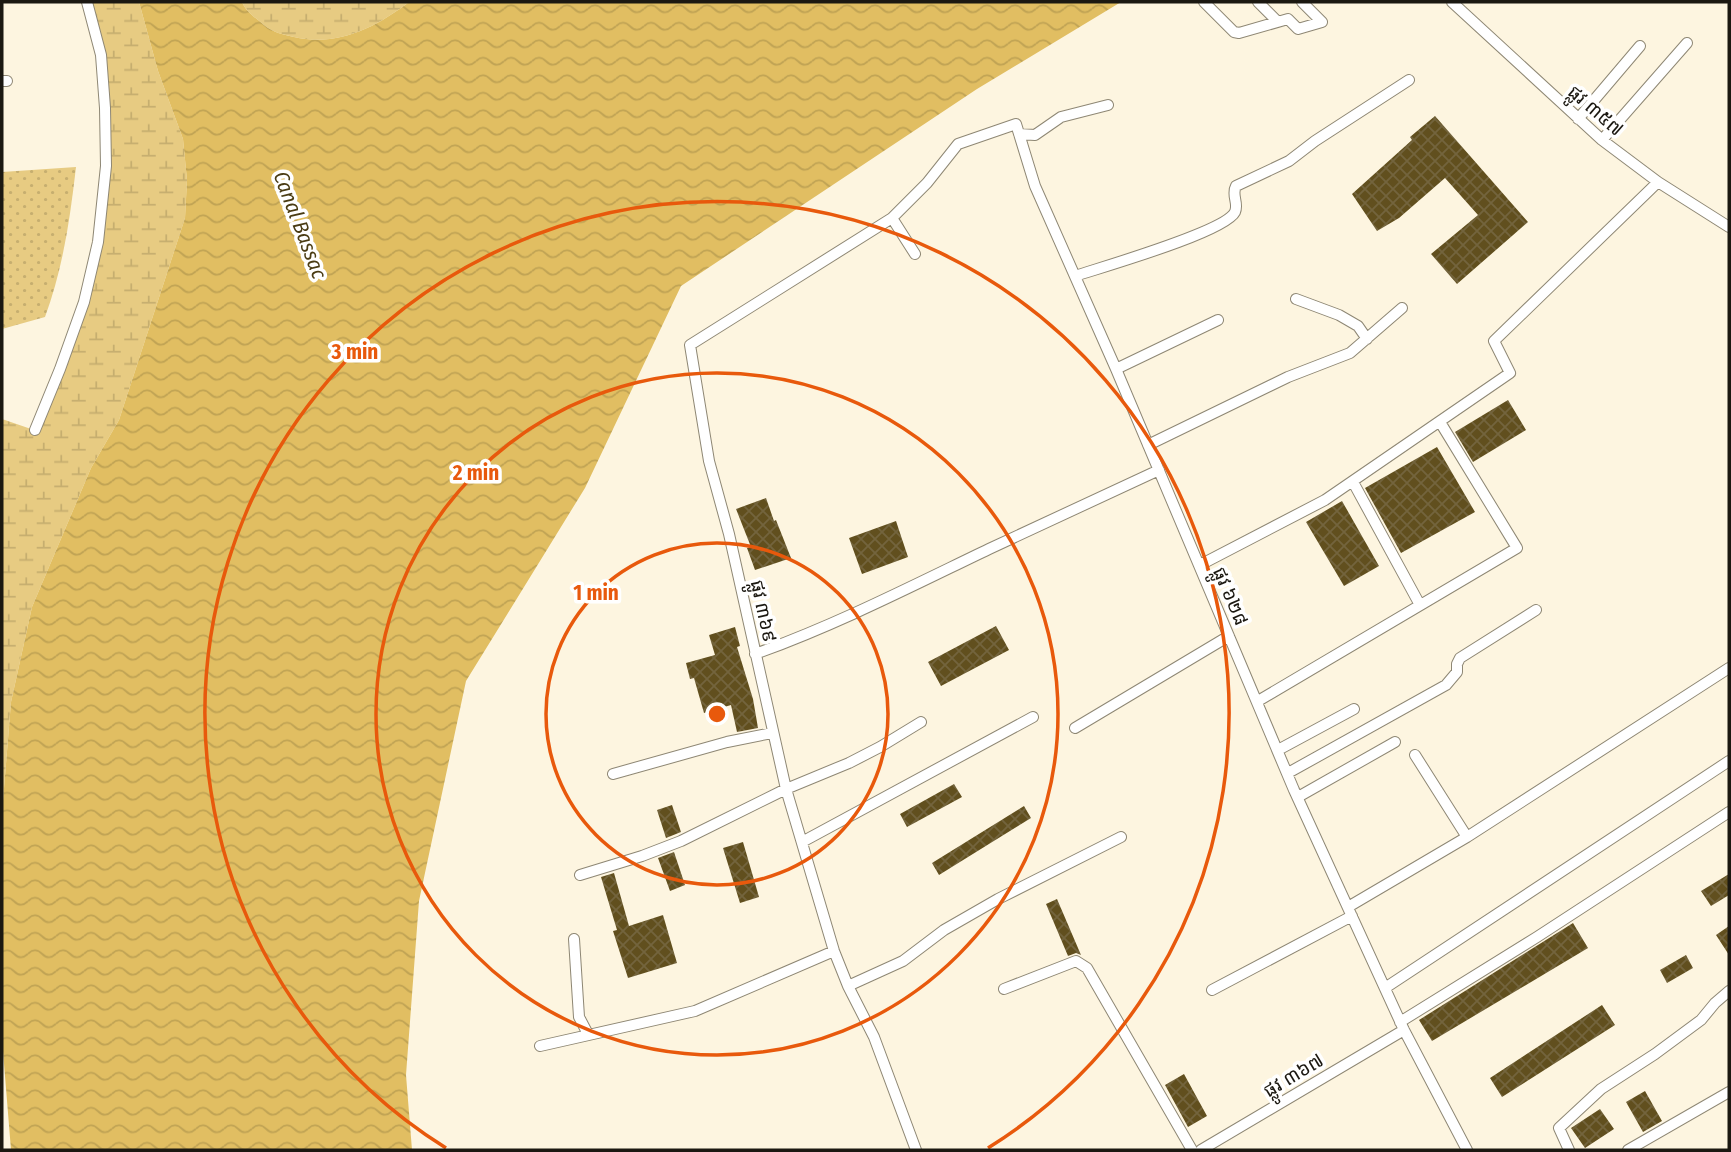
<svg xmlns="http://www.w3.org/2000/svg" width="1731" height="1152" viewBox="0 0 1731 1152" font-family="'Fira Sans Condensed','Noto Sans Khmer',sans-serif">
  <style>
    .grass { fill: url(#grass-dots) }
    .wetland { fill: url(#wetland-marsh) }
    .water { fill: url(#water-waves) }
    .building { fill: url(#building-cross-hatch) }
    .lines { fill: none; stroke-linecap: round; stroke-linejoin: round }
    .street-casing { stroke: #8e8774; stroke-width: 12 }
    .street { stroke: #fff; stroke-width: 10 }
    .ring { fill: none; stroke: #e8590c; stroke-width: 3.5 }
    .labels { text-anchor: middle; stroke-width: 7; stroke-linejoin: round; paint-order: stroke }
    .street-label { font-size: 19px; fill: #1b1811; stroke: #fff }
    .water-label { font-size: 21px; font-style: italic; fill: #4a3c14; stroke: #fff }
    .centre { fill: #e8590c; stroke: #fff; stroke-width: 3.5 }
    .ring-label { font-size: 21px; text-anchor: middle; font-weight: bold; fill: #e8590c; stroke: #fff; stroke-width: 7; stroke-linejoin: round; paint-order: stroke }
  </style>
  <defs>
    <pattern id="grass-dots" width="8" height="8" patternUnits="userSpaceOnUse" patternTransform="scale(1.75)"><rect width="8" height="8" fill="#e7cb82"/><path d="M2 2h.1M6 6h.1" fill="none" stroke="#c6ae6f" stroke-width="1.8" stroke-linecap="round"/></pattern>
    <pattern id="wetland-marsh" width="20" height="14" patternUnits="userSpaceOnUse" patternTransform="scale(1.75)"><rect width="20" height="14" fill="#e7cb82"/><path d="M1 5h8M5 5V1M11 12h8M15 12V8" fill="none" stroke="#c6ae6f"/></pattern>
    <pattern id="water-waves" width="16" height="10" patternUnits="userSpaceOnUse" patternTransform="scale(1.75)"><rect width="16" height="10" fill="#e1be62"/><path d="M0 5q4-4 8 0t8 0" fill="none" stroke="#c0a354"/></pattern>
    <pattern id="building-cross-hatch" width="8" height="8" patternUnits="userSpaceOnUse" patternTransform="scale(1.75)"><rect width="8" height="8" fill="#614f1e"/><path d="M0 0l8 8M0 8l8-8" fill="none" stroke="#73643d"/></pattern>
  </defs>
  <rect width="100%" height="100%" fill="#fdf5e0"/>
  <!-- grass -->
  <path class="grass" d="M76,167c-6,52 -13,101 -31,150l-43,12v-157z"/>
  <!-- wetland -->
  <path class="wetland" d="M87,2h52l19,69 25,68 4,41 -2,38 -66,202 -28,48 -59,139 -21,95 -9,111v-394l32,11 26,-61 38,-127 7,-134z
    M242,2h167c-34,26 -72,45 -115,35 -12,-3 -20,-4 -30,-12 -8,-7 -18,-13 -22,-23z"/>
  <!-- water -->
  <path class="water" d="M139,2h103c4,10 14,16 22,23 10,8 18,9 30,12 43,10 81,-9 115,-35h712l-144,87 -296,197 -96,202 -119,193 -47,220 -13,174 6,75h-401l-9,-111v-226l9,-111 21,-95 59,-139 28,-48 66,-202 2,-38 -4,-41 -25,-68z"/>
  <!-- building -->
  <path class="building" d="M1435,116l93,106 -71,62 -26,-30 47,-39 -33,-37 -46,40 -22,13 -25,-37 60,-54 -2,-3z
    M1508,400l18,30 -53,32 -18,-30z
    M1437,447l38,65 -74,41 -36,-65z
    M766,498l8,23 2,-1 15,38 -36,12 -8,-22 4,-1 -15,-38z
    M1342,501l37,65 -35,20 -38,-64z
    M896,521l12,36 -46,17 -13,-36z
    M996,626l13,24 -68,36 -13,-24z
    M735,627l5,19 -3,1 16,52 5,29 -21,4 -6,-27 -27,8 -10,-35 -4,1 -4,-16 29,-8 -6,-20z
    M954,784l8,13 -55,30 -7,-13z
    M672,805l9,27 -15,6 -9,-28z
    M1024,806l7,12 -92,57 -7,-12z
    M743,842l16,55 -19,6 -17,-55z
    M674,852l11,33 -15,6 -12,-33z
    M614,873l15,53 34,-11 14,48 -49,15 -15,-47 4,-1 -16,-53z
    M1729,874v21l-18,11 -10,-15z
    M1057,899l24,56 -5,-2 -8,3 -22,-52z
    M1573,923l15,25 -156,93 -13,-21z
    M1729,926v29l-13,-20z
    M1686,955l7,13 -26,15 -7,-13z
    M1602,1005l13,20 -113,72 -12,-19z
    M1184,1074l23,42 -19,11 -23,-42z
    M1645,1091l17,30 -19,11 -17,-30z
    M1600,1109l14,20 -29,19 -14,-20z"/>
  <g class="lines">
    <defs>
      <path id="street" d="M1204,2l30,30 5,1 49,-14 10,10 24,-7 -20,-20
        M1258,2l19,19
        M1452,2l150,138 56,42 71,45
        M2,81h5
        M1578,119l62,-73
        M1019,134l16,1 26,-18 47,-12
        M1602,140l85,-97
        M892,218l23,36
        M1075,276c27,-9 150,-44 160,-64 4,-9 -4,-17 1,-26l53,-25 26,-20 94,-61
        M1296,299l43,16 19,11 9,13
        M1116,369l102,-49
        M35,430l25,-61 24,-67 14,-60 8,-76 -1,-58 -4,-53 -14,-53
        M1148,445l140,-68 62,-24 52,-45
        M1353,482l67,123
        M1200,565l125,-65 185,-127 -16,-32 164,-159
        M755,654c81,-29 157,-68 234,-105 57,-27 114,-53 170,-79
        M1258,701l259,-153 -77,-126
        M1075,728l154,-92
        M1278,750l76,-41
        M1415,755l52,82
        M1288,773l158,-88 11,-13v-8l3,-6 76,-48
        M613,774l114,-32 45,-9
        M1298,797l97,-55
        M802,842l231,-125
        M580,875l62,-19 39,-15 105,-52 63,-26 31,-16 41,-25
        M1348,907l119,-70 262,-169
        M574,939l5,78 9,17
        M848,986l55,-25 41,-31 54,-31 123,-62
        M1385,988l344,-227
        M1004,989l72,-28 11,7 105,182
        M1212,990l140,-74
        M1400,1022l137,-85 192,-125
        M540,1046l155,-35 139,-60
        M916,1150l-42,-113 -26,-51 -14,-35 -48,-162 -57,-255 -20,-73 -19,-116 202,-127 35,-35 31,-39 58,-20 19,62 81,183 178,421 110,240 63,120
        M1201,1150l203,-120
        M1569,1150l-10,-22 42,-39 54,-35 46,-34 14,-17 14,-12
        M1628,1150l101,-58"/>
    </defs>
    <!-- street casing -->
    <use href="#street" class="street-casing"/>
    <!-- street -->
    <use href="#street" class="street"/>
  </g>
  <!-- distance rings -->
  <g class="ring">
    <circle cx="717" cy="714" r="171"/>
    <circle cx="717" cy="714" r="341"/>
    <path d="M446 1148A512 512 0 1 1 988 1148"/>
  </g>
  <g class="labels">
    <!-- street labels -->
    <g class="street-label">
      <text transform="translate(1596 110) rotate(41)" y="7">ផ្លូវ ៣៥៧</text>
      <text transform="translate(1231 596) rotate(67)" y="7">ផ្លូវ ៦២៨</text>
      <text transform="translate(764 611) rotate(78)" y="7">ផ្លូវ ៣៦៩</text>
      <text transform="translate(1293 1075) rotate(-31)" y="7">ផ្លូវ ៣៦៧</text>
    </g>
    <!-- water labels -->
    <g class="water-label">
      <text transform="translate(300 225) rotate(69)" y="7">Canal Bassac</text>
    </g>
  </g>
  <circle cx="717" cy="714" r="10" class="centre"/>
  <g class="ring-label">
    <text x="355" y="359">3 min</text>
    <text x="476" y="480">2 min</text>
    <text x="596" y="600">1 min</text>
  </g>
  <!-- border -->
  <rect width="1731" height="1152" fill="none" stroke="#1b1811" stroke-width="7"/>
</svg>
